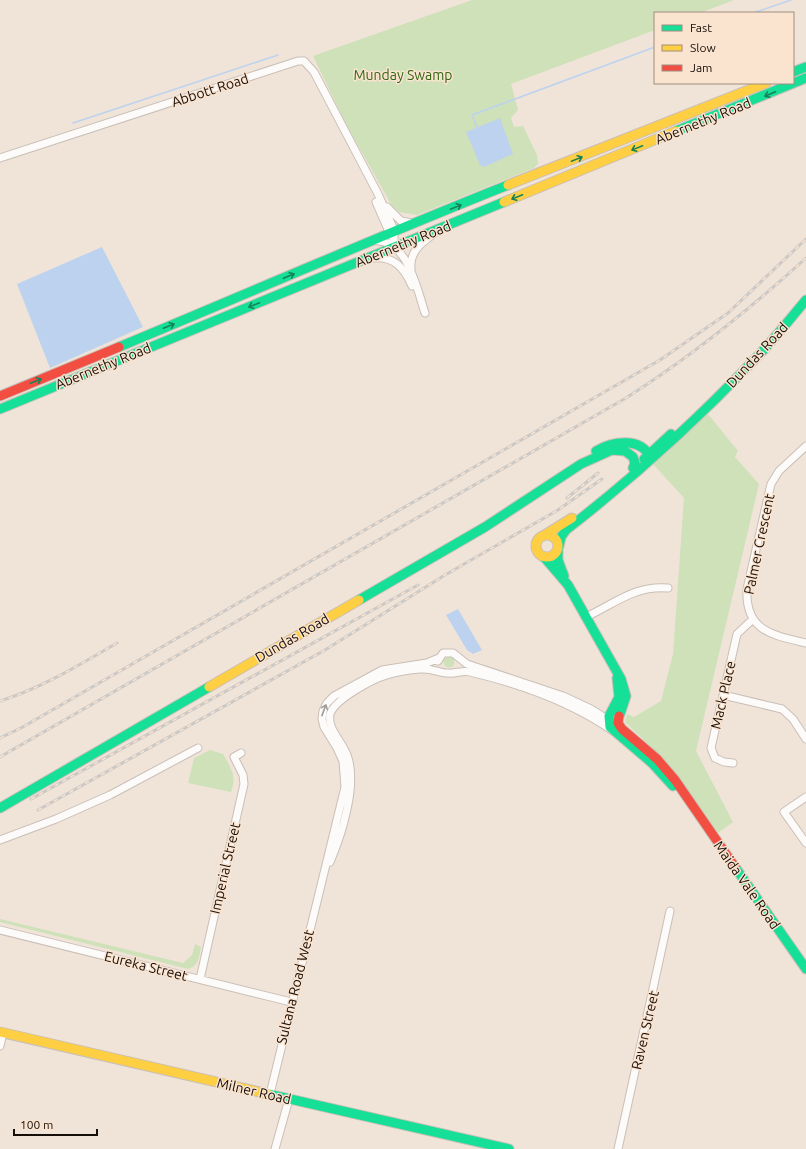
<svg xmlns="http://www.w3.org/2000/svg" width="806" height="1149" viewBox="0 0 806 1149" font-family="Ubuntu,sans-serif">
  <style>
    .green { fill: #cee1b9 }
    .water { fill: #bcd2ef }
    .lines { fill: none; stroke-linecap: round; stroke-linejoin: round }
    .stream { stroke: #bcd2ef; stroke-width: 1.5 }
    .street-casing { stroke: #c9bfb7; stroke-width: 9 }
    .fast-casing { stroke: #c9bfb7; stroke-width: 11 }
    .slow-casing { stroke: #c9bfb7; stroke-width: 11 }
    .jam-casing { stroke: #c9bfb7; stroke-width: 11 }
    .street { stroke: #fdfbf9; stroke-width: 7 }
    .fast { stroke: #16e098; stroke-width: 9 }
    .slow { stroke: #ffcf43; stroke-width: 9 }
    .jam { stroke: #f24e42; stroke-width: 9 }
    .rail-casing { stroke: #cbc8c5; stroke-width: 3 }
    .rail { stroke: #fae3cf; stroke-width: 1.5; stroke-dasharray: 4.5; stroke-linecap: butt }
    .oneway { stroke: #168257 }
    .oneway2 { stroke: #a19c99 }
    .labels { text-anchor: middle; stroke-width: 3; stroke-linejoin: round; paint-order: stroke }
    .park-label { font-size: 14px; fill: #306511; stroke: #fae3cf }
    .street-label { font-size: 14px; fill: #160e08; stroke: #fae3cf }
  </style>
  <rect width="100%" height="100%" fill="#f0e4d9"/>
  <!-- green -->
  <path class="green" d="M472,0h262l-34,13h-45v17l-144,54 7,26 -7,8 3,9 9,-1 14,29 1,9 -4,4 -117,47 -18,-3 -8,-8 -45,-80 -33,-68z
    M708,414l30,37 -3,6 24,27 -63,267 37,71 -15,11 -24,-34 -32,-42 -37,-35 2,-8 7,3 27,-16 12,-47 11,-156 -32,-35z
    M443.5 662a5.5 5.5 0 1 1 11 0a5.5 5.5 0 1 1-11 0Z
    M210,750l13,4c8,14 14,22 8,38l-43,-9 6,-25z
    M0,919l183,44 9,-8 3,-11 6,3c-2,10 -2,19 -13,22l-188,-47z"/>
  <!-- water -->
  <path class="water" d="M500,118l13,36 -29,13 -4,-2 -14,-33z
    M102,247l41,80 -93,41 -33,-84z
    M458,609l24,41 -9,4 -6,-4 -21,-35z"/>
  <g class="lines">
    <!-- stream -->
    <path class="stream" d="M753,13l38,-13
      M73,123l205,-68
      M477,127l-5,-12 183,-68"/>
    <defs>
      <path id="street" d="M0,158l298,-97h6l10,11 64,122 16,36v10l-7,9
        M376,202l15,34
        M387,207l14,14 11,2
        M372,241c35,-5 45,48 53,72
        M372,258c22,-2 32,9 40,28
        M411,269c-2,-19 13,-28 27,-38
        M806,446l-27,25 -8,13 -24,105c-2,42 25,46 59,54
        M586,617c28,-13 49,-32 82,-29
        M438,661l5,-8h10l14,11 96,32 28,13 22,14
        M723,695l59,14 11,10 13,20
        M733,763l-9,-1 -9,-4 -4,-10 26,-114 16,-15
        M806,797l-22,15 22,31
        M0,840l56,-21 54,-24 88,-47
        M330,862c12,-28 28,-78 17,-107 -5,-14 -20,-26 -17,-41 5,-15 43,-35 57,-39 11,-4 23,-5 34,-6 11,-1 18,4 27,4 8,1 14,-3 22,-1 51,12 100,29 143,59
        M0,930l291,72
        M200,979l44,-195 -1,-9 -9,-18 7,-4
        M0,1046l3,-13
        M270,1094l75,-307 -2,-26 -6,-13 -13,-21 -2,-8 1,-8 4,-8 7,-7 48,-26 45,-7 12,-5
        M275,1149l14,-50
        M618,1149l52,-238"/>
      <path id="fast" d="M793,72l13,-5
        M676,131l130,-53
        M119,347c130,-54 258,-110 389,-162
        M0,409l504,-207
        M596,451c15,-9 44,-15 54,6l-1,3
        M644,459l27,-25
        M559,546l2,-9 5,-7c67,-52 130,-109 188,-170 19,-19 35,-40 52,-60
        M558,549v11l6,16
        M544,557l24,28 53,94 5,17 -6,18
        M359,600l126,-73 96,-63 31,-14 13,1 8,6 2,6 -2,5
        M617,678l2,19 -10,19 1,11 42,36 21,23
        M0,808l209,-121
        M735,867l71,102
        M268,1094l241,55"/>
      <path id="slow" d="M508,185l258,-102
        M504,202l172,-71
        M536 546a11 11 0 1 1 22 0a11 11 0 1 1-22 0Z
        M543,536l29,-18
        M209,687l150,-87
        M0,1032l268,62"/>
      <path id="jam" d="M0,396l119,-49
        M619,716l-1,7 4,6 35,30 18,21 60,87"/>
    </defs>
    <!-- street casing -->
    <use href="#street" class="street-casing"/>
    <!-- fast casing -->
    <use href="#fast" class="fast-casing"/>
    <!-- slow casing -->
    <use href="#slow" class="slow-casing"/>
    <!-- jam casing -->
    <use href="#jam" class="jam-casing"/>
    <!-- street -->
    <use href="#street" class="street"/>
    <!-- fast -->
    <use href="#fast" class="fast"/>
    <!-- slow -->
    <use href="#slow" class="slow"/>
    <!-- jam -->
    <use href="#jam" class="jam"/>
    <defs>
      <path id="rail" d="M567,498l31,-25
        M0,701c42,-13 79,-36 117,-58
        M0,738l21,-10 639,-368 68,-47 78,-74
        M0,757l626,-359c65,-41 123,-88 180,-140
        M31,799l387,-214
        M38,810l287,-160 120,-75 113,-65 44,-31"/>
    </defs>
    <!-- rail casing -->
    <use href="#rail" class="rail-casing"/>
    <!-- rail -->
    <use href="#rail" class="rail"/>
  </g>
  <!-- one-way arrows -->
  <defs><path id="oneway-shaft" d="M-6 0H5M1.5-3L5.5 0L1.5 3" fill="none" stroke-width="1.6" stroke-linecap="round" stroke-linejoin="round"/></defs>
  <g class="oneway">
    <use href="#oneway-shaft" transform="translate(770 94) rotate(157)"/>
    <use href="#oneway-shaft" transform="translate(637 148) rotate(158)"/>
    <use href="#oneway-shaft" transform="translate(577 159) rotate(-22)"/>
    <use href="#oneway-shaft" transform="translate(517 197) rotate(158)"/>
    <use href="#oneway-shaft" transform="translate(456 207) rotate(-22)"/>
    <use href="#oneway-shaft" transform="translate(289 276) rotate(-23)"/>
    <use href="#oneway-shaft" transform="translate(254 305) rotate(158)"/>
    <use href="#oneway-shaft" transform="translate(169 326) rotate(-22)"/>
    <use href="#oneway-shaft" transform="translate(36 381) rotate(-22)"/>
  </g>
  <use class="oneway2" href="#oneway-shaft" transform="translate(324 710) rotate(-70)"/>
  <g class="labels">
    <!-- park labels -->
    <g class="park-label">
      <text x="403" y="80">Munday Swamp</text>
    </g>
    <!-- street labels -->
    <g class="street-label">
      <text transform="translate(210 90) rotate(-18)" y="5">Abbott Road</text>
      <text transform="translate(703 121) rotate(-22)" y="5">Abernethy Road</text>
      <text transform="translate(403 244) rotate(-22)" y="5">Abernethy Road</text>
      <text transform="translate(757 355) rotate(-47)" y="5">Dundas Road</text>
      <text transform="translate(103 366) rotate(-22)" y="5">Abernethy Road</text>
      <text transform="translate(759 544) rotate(-78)" y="5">Palmer Crescent</text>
      <text transform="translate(292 638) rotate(-30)" y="5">Dundas Road</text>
      <text transform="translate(723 695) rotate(-77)" y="5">Mack Place</text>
      <text transform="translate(225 868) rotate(-77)" y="5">Imperial Street</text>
      <text transform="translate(747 885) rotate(55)" y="5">Maida Vale Road</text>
      <text transform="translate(146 966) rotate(14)" y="5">Eureka Street</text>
      <text transform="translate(295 987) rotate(-76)" y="5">Sultana Road West</text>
      <text transform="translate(645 1030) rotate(-77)" y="5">Raven Street</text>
      <text transform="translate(254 1091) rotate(13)" y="5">Milner Road</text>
    </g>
  </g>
  <!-- legend -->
  <rect x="654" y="12" width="140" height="72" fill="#fae3cf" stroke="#9f8e7f"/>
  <rect x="662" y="25" width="20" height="6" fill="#16e098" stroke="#9f8e7f"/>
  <text x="690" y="32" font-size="12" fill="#160e08">Fast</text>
  <rect x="662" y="45" width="20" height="6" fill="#ffcf43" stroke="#9f8e7f"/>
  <text x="690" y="52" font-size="12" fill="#160e08">Slow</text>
  <rect x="662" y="65" width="20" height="6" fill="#f24e42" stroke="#9f8e7f"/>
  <text x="690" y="72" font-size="12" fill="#160e08">Jam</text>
  <!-- scale -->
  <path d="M14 1129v6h83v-6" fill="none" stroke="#160e08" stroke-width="2"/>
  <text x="20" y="1129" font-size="12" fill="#160e08" stroke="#fae3cf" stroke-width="3" paint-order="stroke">100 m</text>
</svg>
